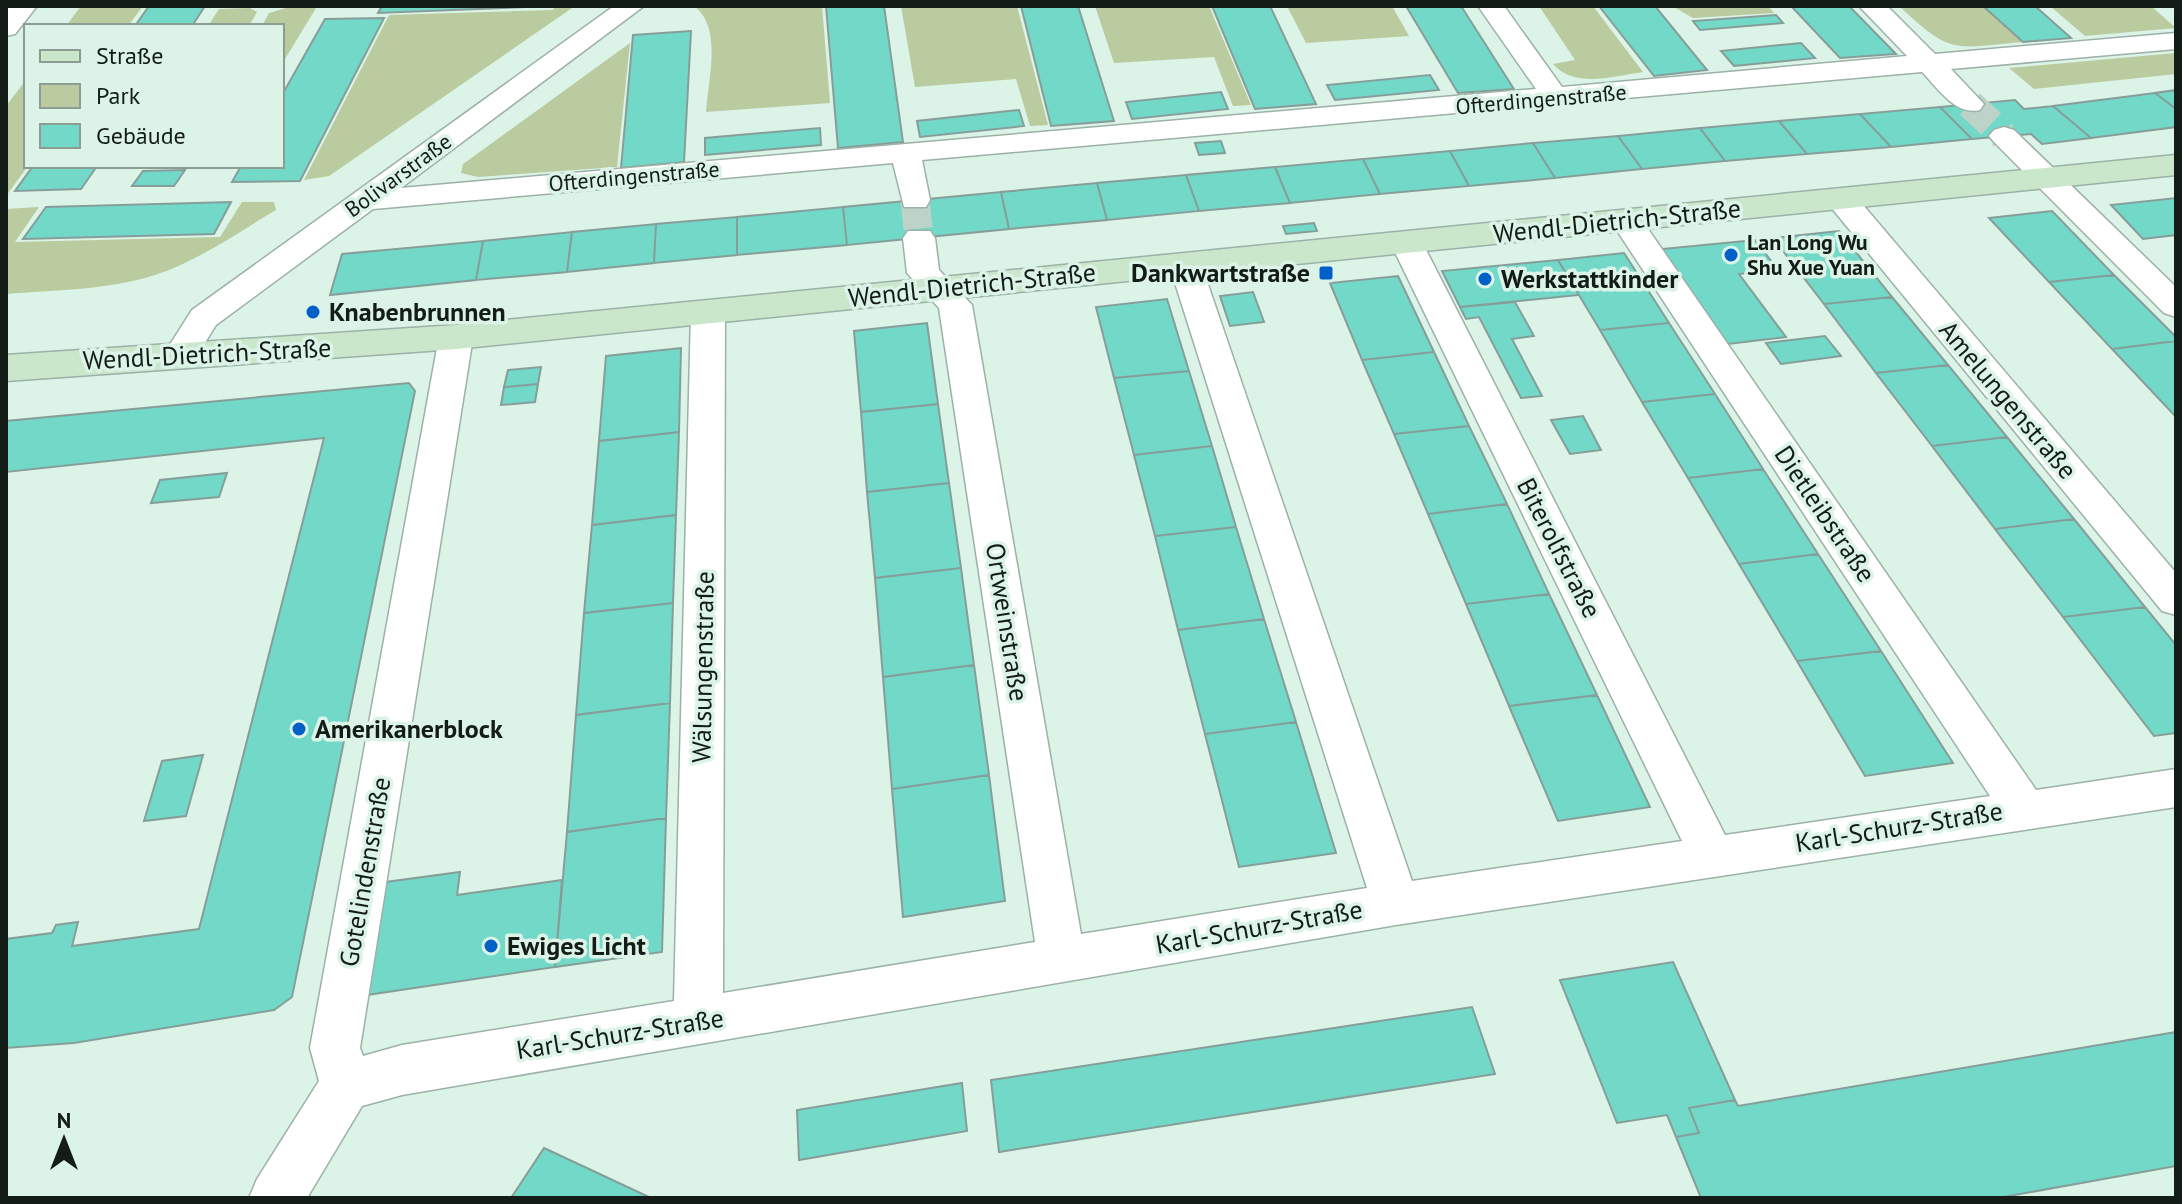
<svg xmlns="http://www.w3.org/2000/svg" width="2182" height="1204" viewBox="0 0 2182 1204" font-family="'PT Sans',sans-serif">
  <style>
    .green { fill: #b9cb9f }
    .building { fill: #72d9c9; stroke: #869e99; stroke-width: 2 }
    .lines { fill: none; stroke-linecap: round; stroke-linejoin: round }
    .street-tunnel { stroke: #bed3c8; stroke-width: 29; stroke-dasharray: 29 15; stroke-linecap: butt }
    .street-casing { stroke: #9cb1a7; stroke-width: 3 }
    .secondary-casing { stroke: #9cb1a7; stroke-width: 3 }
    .street { fill: #fff; fill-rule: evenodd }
    .secondary { fill: #cae6cb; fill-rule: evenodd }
    .poi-dot { fill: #015fc8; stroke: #dcf3e7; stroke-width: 3 }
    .labels { text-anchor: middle; stroke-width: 7; stroke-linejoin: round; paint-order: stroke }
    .far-street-label { font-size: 22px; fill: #141c18; stroke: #dcf3e7 }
    .far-poi-label { font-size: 22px; font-weight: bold; fill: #141c18; stroke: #dcf3e7; text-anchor: start }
    .street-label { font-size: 26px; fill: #141c18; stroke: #dcf3e7 }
    .poi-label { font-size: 26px; font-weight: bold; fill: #141c18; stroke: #dcf3e7; text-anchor: start }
  </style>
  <rect width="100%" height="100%" fill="#dcf3e7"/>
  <!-- green -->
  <path class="green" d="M81,6h62l-15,20h-62z
    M555,6h20l-246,170 -25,4 85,-165 164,-5z
    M694,6h128l8,97 -124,9c2,-33 17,-84 -12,-106z
    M901,6h116l31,119 -18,1 -14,-47 -101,8z
    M1095,6h114l42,99 -18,1 -19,-49 -100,6z
    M1287,6h105l17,30 -103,7z
    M1539,6h54l50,66c-30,4 -68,17 -90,-8l22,-4z
    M1672,6h96l6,7 -81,5z
    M1899,6h84l40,36c-69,6 -71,14 -124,-36z
    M2050,6h101l25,22 -91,8z
    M250,8l7,4 -8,14h-41l11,-17z
    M286,8h30l-34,56v-38h-20l7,-13z
    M630,43l-13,124 -139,10 -17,-4 2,-9z
    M2176,53v21l-142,15 -25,-21z
    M26,80l2,86 -22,30v-90z
    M242,202h32l2,8c-39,23 -78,51 -121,65 -47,15 -100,15 -149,19v-85l33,-2 -24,35 205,-5z"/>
  <!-- building -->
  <path class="building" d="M149,6h56l-13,20h-57z
    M382,6h168l-172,7z
    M826,6h58l19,136 -65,6z
    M1021,6h57l36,115 -63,5z
    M1212,6h58l46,98 -61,5z
    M1406,6h55l53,83 -56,4z
    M1599,6h56l52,64 -53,6z
    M1791,6h58l47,48 -56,4z
    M1983,6h52l36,32 -48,4z
    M1776,15l7,8 -83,7 -7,-9z
    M384,18l-84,163 -68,1 9,-16h41v-71l43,-76z
    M691,31l-7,131 -63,6 12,-133z
    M1801,43l14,15 -81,8 -13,-15z
    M1430,75l9,15 -104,10 -8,-15z
    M2176,90v19l-21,-16z
    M1221,92l7,17 -96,10 -6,-17z
    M2155,93l21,16v18l-85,11 -38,-32z
    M2015,100l9,9 29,-3 38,32 -49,6 -11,-10 -59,5 -32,-32z
    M1940,107l32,32 -81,8 -31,-33z
    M1019,110l5,16 -104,11 -3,-16z
    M1860,114l31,33 -84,7 -28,-33z
    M1779,121l28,33 -82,7 -25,-33z
    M820,128l1,17 -116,10v-17z
    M1700,128l25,33 -83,8 -24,-33z
    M1618,136l24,33 -87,9 -22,-35z
    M1221,141l4,12 -26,2 -4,-12z
    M1533,143l22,35 -86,8 -19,-35z
    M1450,151l19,35 -89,8 -17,-35z
    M1363,159l17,35 -90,9 -15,-36z
    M33,166h64l-16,23 -66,2z
    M1275,167l15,36 -91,8 -13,-36z
    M185,170l-11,16h-42l11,-15z
    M1186,175l13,36 -92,9 -10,-37z
    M1097,183l10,37 -98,9 -8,-37z
    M1001,192l8,37 -162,16 -4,-38z
    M2176,198v37l-33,4 -32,-34z
    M231,202l-17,32 -191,5 23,-32z
    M843,207l4,38 -110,10v-38z
    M2052,211l62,64 -65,7 -60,-64z
    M737,217v38l-83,8 2,-39z
    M1314,223l3,8 -31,3 -3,-8z
    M656,224l-2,39 -87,9 5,-40z
    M1839,231l53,66 -68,7 -51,-66z
    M572,232l-5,40 -91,8 7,-39z
    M1755,240l23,30 -39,4 47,63 -58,7 -66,-95z
    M483,241l-7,39 -146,15 12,-41z
    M1624,253l45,70 -69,7 -42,-70z
    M1558,260l21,35 -119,12 -18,-36z
    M1307,275l2,5 -33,2 -2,-5z
    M2114,275l62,62v4l-64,8 -63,-67z
    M1398,276l36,76 -72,8 -32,-77z
    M1253,292l11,30 -34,4 -10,-30z
    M1892,297l56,68 -72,8 -52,-69z
    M1167,299l22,72 -75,7 -18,-71z
    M1515,302l19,34 -22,3 30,57 -21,2 -42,-81 -13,2 -6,-12z
    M927,323l11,81 -77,8 -7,-81z
    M1669,323l46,71 -73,8 -42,-72z
    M1825,336l16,20 -60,8 -15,-21z
    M2176,341v76l-64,-68z
    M681,348l-2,84 -80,9 7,-85z
    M1434,352l35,74 -75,8 -32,-74z
    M1948,365l59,72 -75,9 -56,-73z
    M541,367l-3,17 -34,3 4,-17z
    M1189,371l23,75 -78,9 -20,-77z
    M409,383l6,8 -123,606 -18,13 -200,33 -68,5v-109l46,-6 4,-8 22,-3 -6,24 127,-17 125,-491 -318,34v-51z
    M538,384l-3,18 -34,3 3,-18z
    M1715,394l48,75 -75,9 -46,-76z
    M938,404l11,79 -82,9 -6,-80z
    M1583,416l18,34 -31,4 -19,-34z
    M1469,426l38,78 -79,10 -34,-80z
    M679,432l-3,83 -84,10 7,-84z
    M2007,437l67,82 -79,10 -63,-83z
    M1212,446l24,81 -81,9 -21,-81z
    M1763,469l55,85 -79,10 -51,-86z
    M227,473l-8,24 -68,6 9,-23z
    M949,483l12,85 -86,10 -8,-86z
    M1507,504l42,90 -83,10 -38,-90z
    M676,515l-3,88 -89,10 8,-88z
    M2074,519l71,88 -82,10 -68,-88z
    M1236,527l28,92 -86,11 -23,-94z
    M1818,554l63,97 -84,10 -58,-97z
    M961,568l13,97 -91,12 -8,-99z
    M1549,594l48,101 -88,11 -43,-102z
    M673,603l-3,100 -94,12 8,-102z
    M2145,607l31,38v88l-22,3 -91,-119z
    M1264,619l32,103 -91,12 -27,-104z
    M1881,651l72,112 -88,13 -68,-115z
    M974,665l15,110 -97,14 -9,-112z
    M1597,695l53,112 -92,14 -49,-115z
    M670,703l-4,115 -99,14 9,-117z
    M1296,722l40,131 -97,14 -34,-133z
    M203,755l-17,61 -42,5 18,-60z
    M989,775l16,126 -102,16 -11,-128z
    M666,818l-4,134 -107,15 12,-135z
    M460,872l-3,23 105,-15 -7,87 -188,28 19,-113z
    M1673,962l62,138 -46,8 10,25 -23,4 -9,-22 -50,8 -57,-143z
    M1472,1007l23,67 -496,78 -8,-72z
    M2176,1032v134l-178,32h-297l-25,-61 23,-4 -10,-25 46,-8 3,6z
    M962,1083l5,48 -168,29 -2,-50z
    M544,1148l107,50h-140z"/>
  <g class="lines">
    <!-- street-tunnel -->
    <path class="street-tunnel" d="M1970,104l34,32
      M915,200l4,38"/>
    <defs>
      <path id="street" d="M10,6h27l-22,28 -9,2v-25z
        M614,6h30l-243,182 1135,-99 -58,-83h26l58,81 345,-31 -48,-50h28l48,48 241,-21v16l-225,20 33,35 -4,6c-25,6 -42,-22 -58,-38l-1000,88 8,40 -4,7h-22l-11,-44 -520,46 -157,116 -25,40 -12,3 -12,-3 -5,-8 30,-47z
        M2004,127l10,3 162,157v30l-12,-4 -170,-171 -5,-6 5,-6z
        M1841,190l11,2 324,381v42l-14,-4 -332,-405 -4,-7 4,-7z
        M1626,211l11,2 399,577 140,-21v38l-780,118 -994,170 -40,11 -55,92h-58l8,-19 62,-98 -9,-33 129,-711 5,-8 12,-3 12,3 5,8 -113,711 3,8 39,-11 272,-44 17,-689 5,-8 12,-3 12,3 5,8 -2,681 312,-51 -96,-634 -32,-35 -4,-35 5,-7h22l5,7 4,32 33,35 109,629 286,-46 -198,-624 5,-7 11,-3 11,3 5,7 211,617 270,-40 -292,-599 5,-7 11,-3 11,3 5,7 303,593 265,-39 -380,-576 5,-7z"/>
      <path id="secondary" d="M2176,155v20l-1720,174 -450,32v-26l450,-30z"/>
    </defs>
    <!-- street casing -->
    <use href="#street" class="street-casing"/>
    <!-- secondary casing -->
    <use href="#secondary" class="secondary-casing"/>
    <!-- street -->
    <use href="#street" class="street"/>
    <!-- secondary -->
    <use href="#secondary" class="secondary"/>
  </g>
  <!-- markers -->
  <g class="poi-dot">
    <circle cx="1731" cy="255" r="8"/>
    <rect x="1318" y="265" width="16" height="16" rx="4"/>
    <circle cx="1485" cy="279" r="8"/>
    <circle cx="313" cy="312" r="8"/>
    <circle cx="299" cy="729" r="8"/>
    <circle cx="491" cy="946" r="8"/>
  </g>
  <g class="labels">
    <!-- far-street labels -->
    <g class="far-street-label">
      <text transform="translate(1541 99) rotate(-5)" y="8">Ofterdingenstraße</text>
      <text transform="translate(398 175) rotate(-36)" y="8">Bolivarstraße</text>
      <text transform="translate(634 176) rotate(-5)" y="8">Ofterdingenstraße</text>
    </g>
    <!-- far-poi labels -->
    <g class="far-poi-label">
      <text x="1747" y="250">Lan Long Wu<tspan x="1747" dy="25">Shu Xue Yuan</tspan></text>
    </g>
    <!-- street labels -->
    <g class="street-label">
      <text transform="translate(1617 221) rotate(-6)" y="9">Wendl-Dietrich-Straße</text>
      <text transform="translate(972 285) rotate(-6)" y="9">Wendl-Dietrich-Straße</text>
      <text transform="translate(207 354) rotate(-3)" y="9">Wendl-Dietrich-Straße</text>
      <text transform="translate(2008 400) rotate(50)" y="9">Amelungenstraße</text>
      <text transform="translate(1825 514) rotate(56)" y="9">Dietleibstraße</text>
      <text transform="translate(1559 548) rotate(63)" y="9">Biterolfstraße</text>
      <text transform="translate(1007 622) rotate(81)" y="9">Ortweinstraße</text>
      <text transform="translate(703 667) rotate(-89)" y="9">Wälsungenstraße</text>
      <text transform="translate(1899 827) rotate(-9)" y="9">Karl-Schurz-Straße</text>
      <text transform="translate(365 872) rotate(-80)" y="9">Gotelindenstraße</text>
      <text transform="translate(1259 927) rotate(-10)" y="9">Karl-Schurz-Straße</text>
      <text transform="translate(620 1034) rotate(-9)" y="9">Karl-Schurz-Straße</text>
    </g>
    <!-- poi labels -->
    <g class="poi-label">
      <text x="1310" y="282" text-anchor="end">Dankwartstraße</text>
      <text x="1501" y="288">Werkstattkinder</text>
      <text x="329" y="321">Knabenbrunnen</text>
      <text x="315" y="738">Amerikanerblock</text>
      <text x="507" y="955">Ewiges Licht</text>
    </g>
  </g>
  <!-- border -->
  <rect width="2182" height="1204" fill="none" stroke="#141c18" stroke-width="16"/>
  <!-- legend -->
  <rect x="24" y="24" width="260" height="144" fill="#dcf3e7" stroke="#8c9d94" stroke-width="2"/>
  <rect x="40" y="50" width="40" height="12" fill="#cae6cb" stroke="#8c9d94" stroke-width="2"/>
  <text x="96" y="64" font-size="24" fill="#141c18">Straße</text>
  <rect x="40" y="84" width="40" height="24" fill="#b9cb9f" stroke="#8c9d94" stroke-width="2"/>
  <text x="96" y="104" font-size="24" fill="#141c18">Park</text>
  <rect x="40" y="124" width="40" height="24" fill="#72d9c9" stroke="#8c9d94" stroke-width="2"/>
  <text x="96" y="144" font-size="24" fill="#141c18">Gebäude</text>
  <!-- north arrow -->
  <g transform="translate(64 1140)" stroke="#dcf3e7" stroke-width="6" paint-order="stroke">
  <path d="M0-6L14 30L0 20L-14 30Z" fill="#141c18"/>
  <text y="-12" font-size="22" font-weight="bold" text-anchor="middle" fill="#141c18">N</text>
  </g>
</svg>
